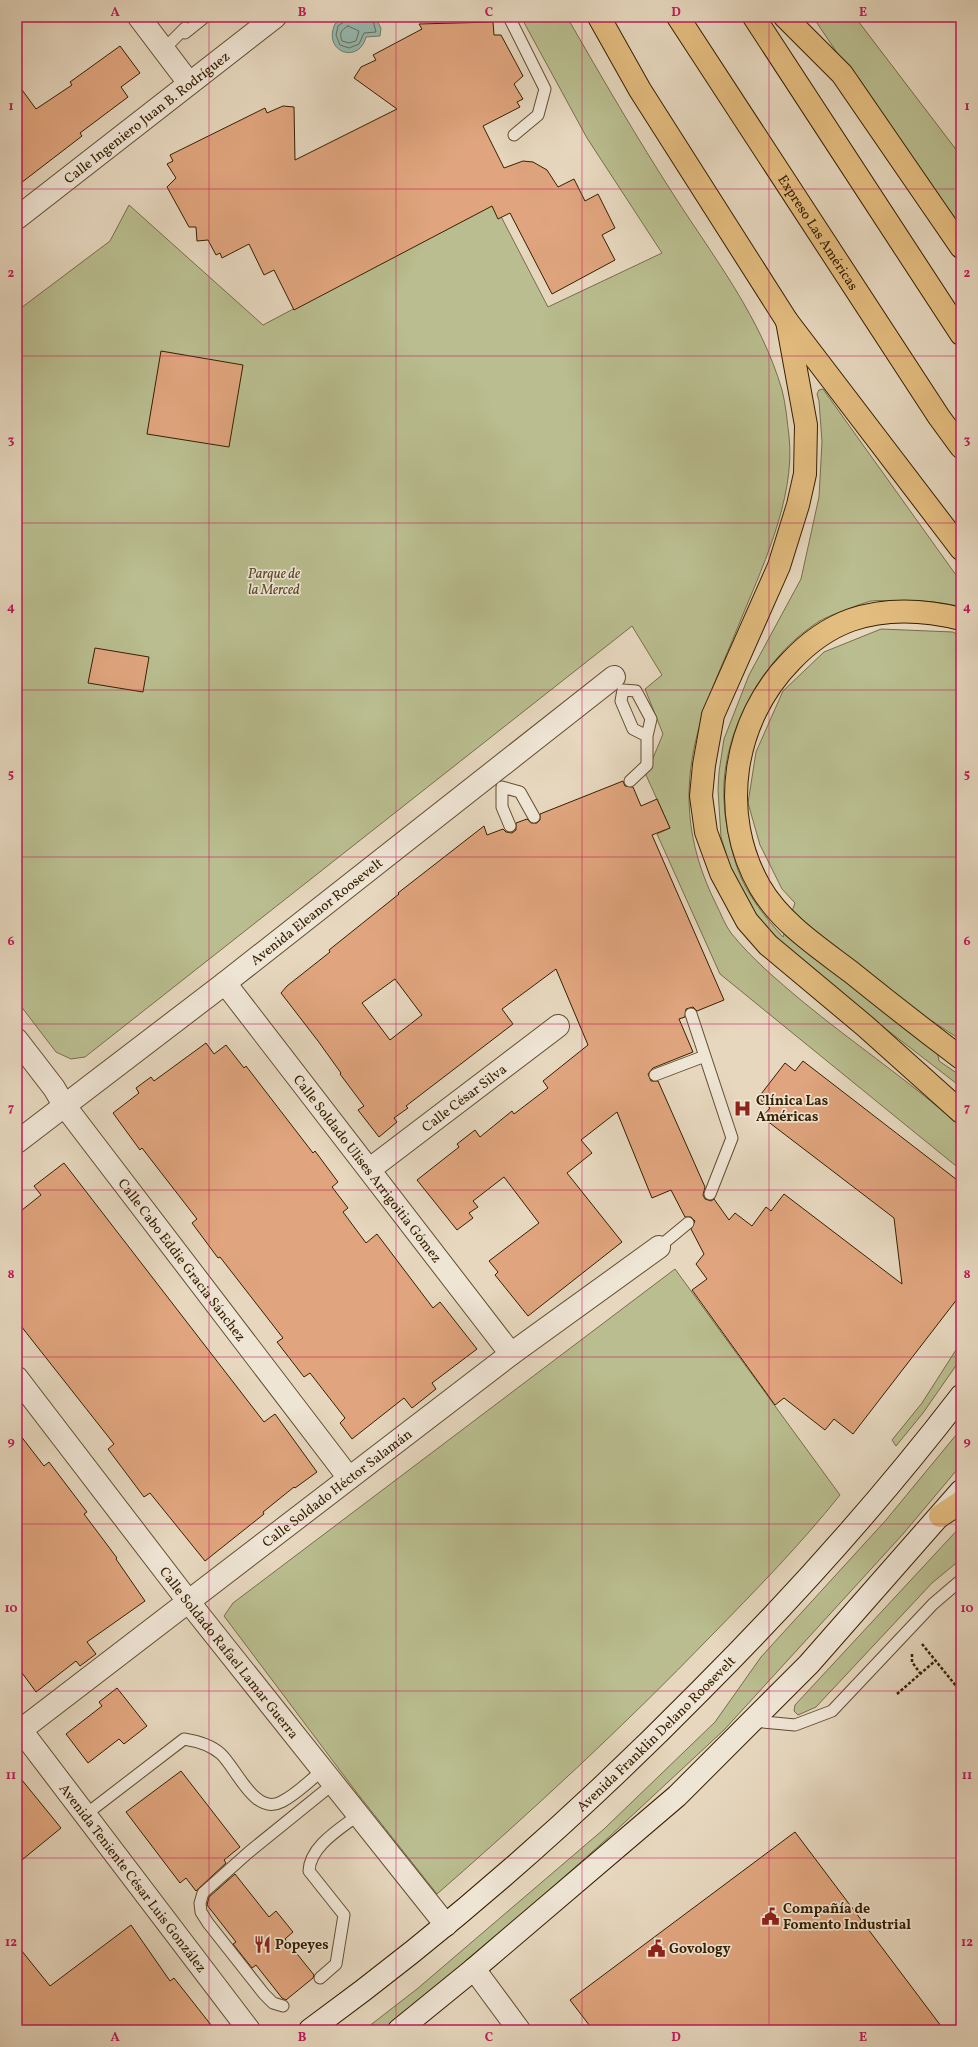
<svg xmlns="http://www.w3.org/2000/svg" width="978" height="2047" viewBox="0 0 978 2047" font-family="Vollkorn,serif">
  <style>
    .green { fill: #b9bd8f; stroke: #786e48 }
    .water { fill: #96bab0; stroke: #707c6a }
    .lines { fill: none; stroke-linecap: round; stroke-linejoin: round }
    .shore { stroke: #666d58; stroke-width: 1 }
    .building { fill: #e0a57e; stroke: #362000; fill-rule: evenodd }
    .service-casing { stroke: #624e30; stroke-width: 13 }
    .minor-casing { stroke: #624e30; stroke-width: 24 }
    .tertiary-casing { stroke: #624e30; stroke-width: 24 }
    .secondary-casing { stroke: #362000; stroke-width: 24 }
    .motorway-casing { stroke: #362000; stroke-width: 24 }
    .path { stroke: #362000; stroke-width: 2.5; stroke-dasharray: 3 2; stroke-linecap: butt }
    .service { stroke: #efe5d5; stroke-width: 11 }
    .minor { stroke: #efe5d5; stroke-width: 22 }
    .tertiary { stroke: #efe5d5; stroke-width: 22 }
    .secondary { stroke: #efe5d5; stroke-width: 22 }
    .motorway { stroke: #e3bc7f; stroke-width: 22 }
    .grid { fill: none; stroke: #c2185b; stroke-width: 1; stroke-opacity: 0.55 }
    .labels { text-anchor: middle; stroke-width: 3.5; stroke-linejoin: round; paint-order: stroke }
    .street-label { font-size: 14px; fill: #362000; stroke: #efe5d5 }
    .park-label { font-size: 14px; font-style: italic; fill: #574724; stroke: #efe5d5 }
    .poi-label { font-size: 14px; font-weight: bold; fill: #362000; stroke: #efe5d5; text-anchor: start }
    .neatline { fill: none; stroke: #c2185b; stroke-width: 1.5 }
    .grid-label { font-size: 13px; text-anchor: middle; font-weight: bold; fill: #c2185b }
  </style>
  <rect width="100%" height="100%" fill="#e6d7be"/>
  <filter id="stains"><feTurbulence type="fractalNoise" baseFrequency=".005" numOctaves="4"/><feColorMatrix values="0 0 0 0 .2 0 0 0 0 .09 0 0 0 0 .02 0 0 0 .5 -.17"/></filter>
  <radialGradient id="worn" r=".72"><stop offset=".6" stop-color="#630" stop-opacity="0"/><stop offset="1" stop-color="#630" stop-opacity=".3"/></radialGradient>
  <!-- green -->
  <path class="green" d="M521,17h46c35,61 70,121 108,180 40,62 86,121 107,193 4,15 5,31 7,46 7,63 -29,136 -52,193 -12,30 -27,61 -36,92 -20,65 -15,123 15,183 5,10 9,21 15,29 21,26 46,47 71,68 52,43 109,81 159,126v43l-241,-196 -63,-140 13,-6 -24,-53 17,-41 -18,-45 17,-14 -30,-49 -547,431 -14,2 -15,-7 -39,-51v-690l93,-70 19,-36 134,120 231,-122 54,104 114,-54 -75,-115z
    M813,17h42l106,139v77l-50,-70z
    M823,389l138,193v25c-23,-6 -45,-7 -69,-6 -6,0 -14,-1 -21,0 -11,3 -44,15 -53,21 -48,31 -83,88 -92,143 -6,34 1,73 12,105 9,25 27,47 45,67l12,-34 -13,-14 -22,-44 -12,-42 8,-51 27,-61 41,-39 57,-23 72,3 8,5v403l-29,-19 7,40 22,15v11l-180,-139 -34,-44 -15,-31 -11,-36 -3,-47 1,-18 5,-33 25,-64 52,-96 18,-82 3,-55 -3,-41 -2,-7 2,-4z
    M675,1269l165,226c-40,50 -85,96 -130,142 -87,90 -179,175 -273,257l-80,-101 -133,-177 9,-13z
    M961,1342v14l-6,11 -32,46 -27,33 -4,-6 30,-37z
    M961,1429v36l-58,69 -179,196 -114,106 -121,108 -106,86h-19l53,-41 187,-160 111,-107 46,-65 125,-137z
    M961,1526v33l-29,24 -116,124 -18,8 -4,-4 1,-6z"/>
  <!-- water -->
  <path class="water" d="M361,17h14l6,11 -1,8 -14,1c-7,28 -44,15 -31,-13 7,-6 15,-9 23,-3z"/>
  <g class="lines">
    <!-- shore -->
    <path class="shore" d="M346,17l-1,4 -7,5 -2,9 4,10 9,3 10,-4 5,-11 12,-1 -4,-15
      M348,26l11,5 -3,10 -7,2 -7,-2c-3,-8 -1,-11 6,-15z"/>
  </g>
  <!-- building -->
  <path class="building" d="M493,22l1,13h7l22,41 -9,8 9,15 -6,3 3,5 -37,19 21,42 19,-7 10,1 14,8 11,17 16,-8 11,22 13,-7 17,34 -13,7 13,25 -63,34 -42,-81 -12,6 -6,-13 -198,104 -20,-40 -10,5 -15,-31 -27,14 -2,-5 -4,2 -8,-15 -11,1 -1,-14h-7l-22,-40 9,-9 -9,-14 6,-3 -3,-6 95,-47 2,5 16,-7 11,1 1,53 102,-51 -43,-31 7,-11 15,-7 -3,-5 49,-26 -3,-5z
    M120,46l20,27 -19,14 7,10 -48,36 2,3 -65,50v-103l19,26 36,-24 -2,-3z
    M161,351l82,14 -14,82 -82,-13z
    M95,648l54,9 -6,35 -55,-9z
    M623,781l2,5 8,1 8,19 16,-7 13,29 -18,7 72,165 -27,11 -4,-4 -7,2 -1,8 -6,2 14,33 -40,16 -5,6 3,7h7l47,106 -2,8 2,4 6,2 3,-2 15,21 6,-7 17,13 14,-19 5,4 13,-17 118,90 -8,-66 -132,-101 8,-9 -12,-10 27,-35 10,8 8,-10 158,122v111l-108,140 -19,-15 -9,11 -41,-32 -9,7 -83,-115 15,-11 -11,-15 8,-10 -13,-25 4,-8 -4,-4h-6l-14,-27 -19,8 -35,-86 -36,28 11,13 -25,20 55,69 -94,74 -33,-41 3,-3 -9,-11 50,-38 -35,-46 -31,24 5,6 -9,6 4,5 -16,12 -40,-50 42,-33 -2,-3 18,-14 5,7 32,-26 2,3 34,-26 -5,-7 45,-36 -32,-76 -54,40 11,15 -107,82 2,2 -14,10 3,4 -18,15 -21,-27 6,-4 -24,-32 1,-1 -23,-32 -37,-48 6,-7 43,-34 -1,-2 70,-56 -1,-1 86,-67 3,9 16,-6 3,3 6,1 4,-3v-7l11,-4 4,4h6l3,-3v-6zM395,979l27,36 -32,25 -28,-37z
    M206,1043l8,11 12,-9 18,23 2,-2 67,87 2,-2 23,31 -6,5 16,21 -5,4 23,31 11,-9 56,74 7,-6 37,47 -45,34 4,6 -24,19 -8,-10 -52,41 -12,-16 5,-5 -35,-45 -6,4 -27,-35 6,-4 -63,-81 -2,1 -26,-35 5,-4 -55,-71 -2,2 -27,-37 26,-20 -3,-5 15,-11 3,4z
    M64,1163l200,259 11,-8 42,58 -22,16 -1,-1 -31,25 1,2 -59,47 -55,-68 -6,4 -36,-48 6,-5 -97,-123v-107l24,-19 -7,-9z
    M17,1431l27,35 5,-4 38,50 -3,2 33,44 -1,1 29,42 -58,41 9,12 -16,12 -4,-5 -40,31 -19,-26z
    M117,1688l30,38 -23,18 -5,-5 -31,24 -22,-29 36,-28 -3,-4z
    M181,1771l59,76 -16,13 2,3 -30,28 -10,-13 -6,5 -54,-71z
    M17,1774l44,54 -44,36z
    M795,1832l149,198h-351l-23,-30z
    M235,1874l34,43 7,-6 17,21 -8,7 29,36 -1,3 -27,22 -4,-2 -26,-33 -4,3 -19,-24 3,-2 -29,-37 2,-8z
    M131,1925l39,56 4,-3 41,52h-198v-85l33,41z"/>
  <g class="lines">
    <defs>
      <path id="service" d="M509,17l36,72 -7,26 -24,20
        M163,50l22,-22v5l20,-16
        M630,781l17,-16v-29l4,-17 -15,-28 -13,-1 -2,11 12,28 14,7
        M510,826l-8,-19v-20l18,5 14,25
        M691,1014l41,124 -22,56
        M655,1075l50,-19
        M659,1247l29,-24
        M753,1721l42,4 37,-14 101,-107 28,-24
        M85,1815l99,-76c13,2 27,6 37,15 15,14 34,62 60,48 15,-7 29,-22 42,-32
        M320,1978l16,-14 8,-49 -35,-44c1,-25 31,-42 49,-56
        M283,2006l-10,-3 -9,-9 -56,-71 -7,-11 -1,-9 3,-10 46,-41 84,-68"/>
      <g id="minor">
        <path d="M139,17l50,66"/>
        <path id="s1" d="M17,218l258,-201"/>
        <path id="s2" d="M225,983l286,371"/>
        <path id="s3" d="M17,1040l37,48 10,17 285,373"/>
        <path id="s4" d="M370,1169l188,-143"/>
        <path id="s5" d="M17,1378l171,223 258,324"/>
        <path id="s6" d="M17,1733l494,-379 148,-107"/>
        <path d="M474,1969l45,61"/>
      </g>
      <g id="tertiary">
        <path id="s7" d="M17,1142l208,-159 389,-306"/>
        <path id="s8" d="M17,1725l232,305"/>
      </g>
      <g id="secondary">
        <path id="s9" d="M310,2030c139,-101 269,-216 390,-339 93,-93 181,-191 261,-295"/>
        <path d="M399,2030l75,-61 203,-173 132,-132 152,-173"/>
      </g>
      <g id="motorway">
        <path d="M599,17l41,73 147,231 174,228"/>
        <path id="s10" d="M678,17l261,400 22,30"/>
        <path d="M754,17l207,317"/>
        <path d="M785,17l57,57 119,173"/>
        <path d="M787,321l19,104 -1,49 -7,31 -19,61 -66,149 -9,50 -3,31 5,36 15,41 26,48 21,24 97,81 96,86"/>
        <path d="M961,619c-36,-9 -75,-11 -110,1 -25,9 -43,23 -60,41 -58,59 -73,153 -31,226 21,36 58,60 91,85 36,29 73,58 110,86"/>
        <path d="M940,1516l21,-14"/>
      </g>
    </defs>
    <!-- service casing -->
    <use href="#service" class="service-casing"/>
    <!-- minor casing -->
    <use href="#minor" class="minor-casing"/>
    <!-- tertiary casing -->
    <use href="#tertiary" class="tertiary-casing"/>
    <!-- secondary casing -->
    <use href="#secondary" class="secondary-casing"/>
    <!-- motorway casing -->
    <use href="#motorway" class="motorway-casing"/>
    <!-- path -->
    <path class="path" d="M922,1644l39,48
      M912,1654v8l8,11
      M897,1694l38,-33"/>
    <!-- service -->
    <use href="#service" class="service"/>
    <!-- minor -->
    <use href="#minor" class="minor"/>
    <!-- tertiary -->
    <use href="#tertiary" class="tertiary"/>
    <!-- secondary -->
    <use href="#secondary" class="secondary"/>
    <!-- motorway -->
    <use href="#motorway" class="motorway"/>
  </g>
  <!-- grid -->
  <path class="grid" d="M209,17v2013M396,17v2013M582,17v2013M769,17v2013M17,189h944M17,356h944M17,523h944M17,690h944M17,857h944M17,1024h944M17,1190h944M17,1357h944M17,1524h944M17,1691h944M17,1858h944"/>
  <!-- icons -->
  <defs>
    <symbol id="hospital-bare" viewBox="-9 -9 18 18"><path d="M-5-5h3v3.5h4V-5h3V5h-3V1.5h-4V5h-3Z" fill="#8f2418" stroke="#efe5d5" stroke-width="2.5" paint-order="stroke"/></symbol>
    <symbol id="civic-bare" viewBox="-9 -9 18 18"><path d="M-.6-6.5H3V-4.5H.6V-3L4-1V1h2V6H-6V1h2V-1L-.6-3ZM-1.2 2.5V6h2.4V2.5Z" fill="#8f2418" stroke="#efe5d5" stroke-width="2.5" paint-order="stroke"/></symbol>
    <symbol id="restaurant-bare" viewBox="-9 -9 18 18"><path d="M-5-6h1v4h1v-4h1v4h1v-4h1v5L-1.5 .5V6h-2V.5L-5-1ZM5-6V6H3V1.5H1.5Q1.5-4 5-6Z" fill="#8f2418" stroke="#efe5d5" stroke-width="2.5" paint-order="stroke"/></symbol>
  </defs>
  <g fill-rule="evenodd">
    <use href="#hospital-bare" x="730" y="1096" width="25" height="25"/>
    <use href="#civic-bare" x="758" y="1904" width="25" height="25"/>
    <use href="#restaurant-bare" x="250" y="1932" width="25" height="25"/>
    <use href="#civic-bare" x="644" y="1936" width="25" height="25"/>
  </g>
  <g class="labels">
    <!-- street labels -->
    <g class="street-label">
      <text dy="5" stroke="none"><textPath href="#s1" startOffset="164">Calle Ingeniero Juan B. Rodríguez</textPath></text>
      <text dy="5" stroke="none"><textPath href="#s10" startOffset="257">Expreso Las Américas</textPath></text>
      <text dy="5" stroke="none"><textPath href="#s7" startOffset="378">Avenida Eleanor Roosevelt</textPath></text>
      <text dy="5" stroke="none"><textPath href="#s4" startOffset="118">Calle César Silva</textPath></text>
      <text dy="5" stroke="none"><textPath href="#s2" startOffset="234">Calle Soldado Ulises Arrigoitia Gómez</textPath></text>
      <text dy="5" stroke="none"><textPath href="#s3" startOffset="275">Calle Cabo Eddie Gracia Sánchez</textPath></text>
      <text dy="5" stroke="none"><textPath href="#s6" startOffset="403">Calle Soldado Héctor Salamán</textPath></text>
      <text dy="5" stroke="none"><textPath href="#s5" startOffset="347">Calle Soldado Rafael Lamar Guerra</textPath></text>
      <text dy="5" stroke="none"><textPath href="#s9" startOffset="456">Avenida Franklin Delano Roosevelt</textPath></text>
      <text dy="5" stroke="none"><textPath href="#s8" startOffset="192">Avenida Teniente César Luis González</textPath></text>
    </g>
    <!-- park labels -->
    <g class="park-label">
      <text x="274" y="578">Parque de<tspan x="274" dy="16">la Merced</tspan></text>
    </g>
    <!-- poi labels -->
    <g class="poi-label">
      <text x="756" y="1105">Clínica Las<tspan x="756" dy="16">Américas</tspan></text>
      <text x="783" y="1913">Compañía de<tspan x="783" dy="16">Fomento Industrial</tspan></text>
      <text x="275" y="1949">Popeyes</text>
      <text x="669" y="1953">Govology</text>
    </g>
  </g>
  <!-- margin -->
  <rect width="978" height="2047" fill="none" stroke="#e6d7be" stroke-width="44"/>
  <rect x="22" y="22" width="934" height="2003" class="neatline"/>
  <g class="grid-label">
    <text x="115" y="16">A</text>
    <text x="302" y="16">B</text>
    <text x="489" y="16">C</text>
    <text x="676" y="16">D</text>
    <text x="863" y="16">E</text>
    <text x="11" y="110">1</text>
    <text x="967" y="110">1</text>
    <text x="11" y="277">2</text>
    <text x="967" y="277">2</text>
    <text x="11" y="444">3</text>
    <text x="967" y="444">3</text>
    <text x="11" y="611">4</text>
    <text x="967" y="611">4</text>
    <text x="11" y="778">5</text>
    <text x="967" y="778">5</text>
    <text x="11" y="945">6</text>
    <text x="967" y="945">6</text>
    <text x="11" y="1112">7</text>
    <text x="967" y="1112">7</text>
    <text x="11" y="1278">8</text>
    <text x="967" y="1278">8</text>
    <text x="11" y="1445">9</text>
    <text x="967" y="1445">9</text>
    <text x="11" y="1612">10</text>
    <text x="967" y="1612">10</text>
    <text x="11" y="1779">11</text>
    <text x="967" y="1779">11</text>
    <text x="11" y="1946">12</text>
    <text x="967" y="1946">12</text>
    <text x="115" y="2041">A</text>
    <text x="302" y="2041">B</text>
    <text x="489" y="2041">C</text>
    <text x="676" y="2041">D</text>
    <text x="863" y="2041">E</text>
  </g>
  <rect width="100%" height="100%" filter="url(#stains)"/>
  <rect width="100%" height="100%" fill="url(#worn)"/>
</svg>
